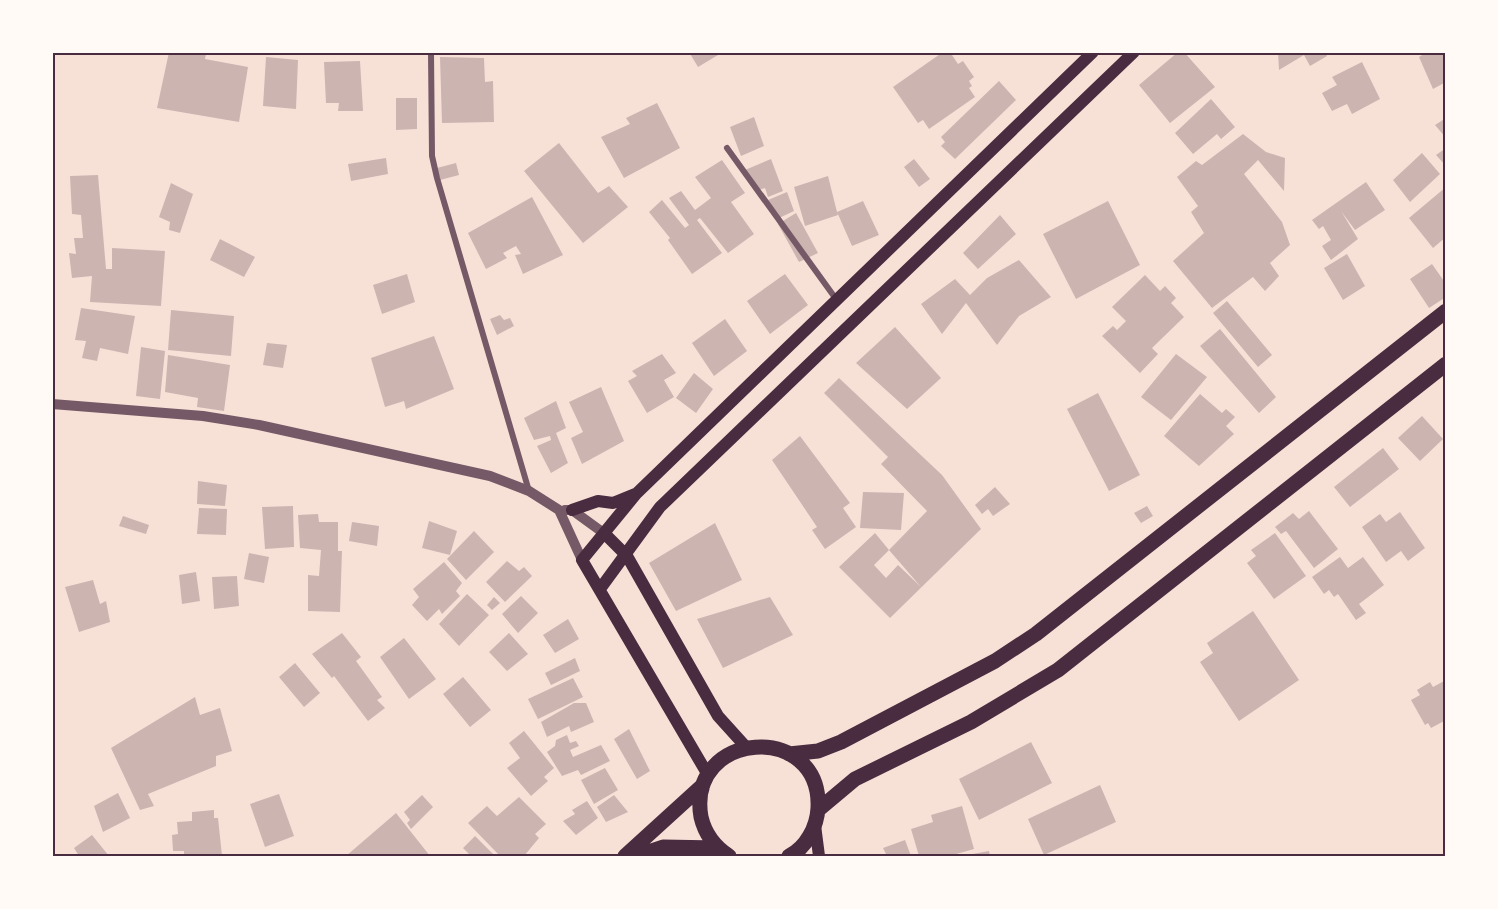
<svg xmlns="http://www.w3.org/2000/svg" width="1498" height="909" viewBox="0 0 1498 909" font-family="Montserrat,sans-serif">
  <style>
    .building { fill: #ccb4b1 }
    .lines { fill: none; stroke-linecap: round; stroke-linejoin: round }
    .minor { stroke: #755966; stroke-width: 6 }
    .tertiary { stroke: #755966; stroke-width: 10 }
    .secondary { stroke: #4a2c40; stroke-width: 12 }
    .primary { stroke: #4a2c40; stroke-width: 15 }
    .neatline { fill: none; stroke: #4a2c40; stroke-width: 2 }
  </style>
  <rect width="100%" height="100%" fill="#f7e1d7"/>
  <!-- building -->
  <path class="building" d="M169,52h29l8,2 -1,5 43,8 -9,55 -82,-14z
    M689,52h34l-25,15z
    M943,52h7l8,12 5,-3 11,16 -5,4 3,5 -3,2 6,9 -46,32 -6,-9 -5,3 -25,-36z
    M1178,52h6l31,35 -45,36 -31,-38z
    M1278,52h47l2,4 -17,10 -6,-11 -25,15z
    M1427,52h19v30l-13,7 -14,-32z
    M266,57l32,3 -2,49 -33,-3z
    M440,57l44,1 1,24 8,-1 1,41 -52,1z
    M360,61l3,50h-25l1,-8h-13l-2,-41z
    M1362,62l18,37 -28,15 -5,-10 -15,7 -10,-18 15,-8 -5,-8z
    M999,81l17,19 -61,59 -14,-13 4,-4 -4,-5z
    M396,98h21v31l-21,1z
    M1211,99l24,28 -14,12 -4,-5 -24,20 -18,-21z
    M657,103l23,45 -56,30 -23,-41 29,-13 -4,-6z
    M754,117l10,29 -23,10 -11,-29z
    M1446,118v20l-11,-13z
    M1243,134l23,18 19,6 -1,33 -26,-31 -14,14 38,48 8,23 -20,18 9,13 -14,15 -12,-14 -41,31 -39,-47 31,-28 -13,-21 7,-6 -21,-29 19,-16 6,4z
    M559,143l39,50 11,-7 19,21 -45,36 -59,-72z
    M1446,148v18l-10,-11z
    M1422,153l18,21 -30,28 -17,-22z
    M386,158l2,16 -37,7 -3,-17z
    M771,159l12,32 -15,6 -3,-9 -9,3 -11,-21z
    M914,159l16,20 -11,8 -15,-20z
    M722,160l23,33 -14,9 23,32 -26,19 -28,-35 -3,2 25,33 -30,21 -24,-34 2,-2 -21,-26 13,-12 23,28 4,-3 -20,-27 12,-7 14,19 16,-12 -16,-21z
    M456,163l3,12 -19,5 -3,-12z
    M98,175l8,94h6v-21l53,3 -4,55 -71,-4 2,-26 -20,2 -3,-25 7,1 -2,-16h9l-2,-23 -9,-1 -2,-38z
    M828,176l9,36 26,-11 16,34 -27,11 -15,-34 1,3 -33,11 -11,-39z
    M1366,182l19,28 -30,20 -14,-19 17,28 -27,21 -9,-14 9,-6 -8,-14 -4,3 -7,-9z
    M171,183l22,11 -13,39 -11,-3 1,-8 -11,-5z
    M1446,187v50l-13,11 -24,-30z
    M787,192l7,19 -17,8 -9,-19z
    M532,197l31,58 -40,19 -8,-19 6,-1 -5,-8 -13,7 4,5 -21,11 -18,-36z
    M1108,201l32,64 -64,34 -33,-65z
    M796,213l22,40 -19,9 -21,-38z
    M1000,215l16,19 -38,35 -15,-16z
    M220,239l35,18 -11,20 -34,-17z
    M1347,254l18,32 -22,14 -19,-32z
    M1019,260l32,37 -32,19 -22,29 -31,-42 -24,31 -21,-30 34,-25 15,16 17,-17z
    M1432,264l14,20v13l-17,11 -19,-29z
    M407,274l8,28 -33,12 -9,-29z
    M785,274l23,31 -38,29 -23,-33z
    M1145,275l15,16 5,-5 11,12 -5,5 13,14 -32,31 6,6 -18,19 -38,-37 11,-10 4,4 9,-9 -14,-14z
    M1227,301l45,54 -14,12 -45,-54z
    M81,308l54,8 -7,38 -28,-6 -3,13 -15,-3 4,-17 -11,-1z
    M171,310l63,6 -3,40 -63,-6z
    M500,315l4,5 6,-2 4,8 -17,9 -7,-16z
    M725,319l22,32 -33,25 -22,-33z
    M895,327l46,51 -34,31 -51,-46z
    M1220,329l56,68 -17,16 -59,-67z
    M434,336l20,53 -48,20 -2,-8 -19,6 -14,-49z
    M267,343l20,2 -4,23 -20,-3z
    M141,347l24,4 -5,48 -24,-3z
    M662,354l14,19 -12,7 10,17 -27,16 -19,-32 9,-5 -5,-5z
    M1176,354l31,23 -36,43 -30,-23z
    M168,355l62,10 -6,46 -27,-4 1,-9 -33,-6z
    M694,373l19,16 -17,24 -20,-15z
    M839,378l103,97 39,54 -91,89 -51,-51 36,-34 14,17 -15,15 12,13 12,-13 23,22 -32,-37 38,-39 -46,-47 7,-7 -64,-64z
    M601,387l23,54 -42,23 -11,-26 12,-6 -14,-30z
    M1098,393l42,82 -31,16 -42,-82z
    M1200,394l22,19 4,-4 9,8 -9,9 8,8 -35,32 -35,-30z
    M556,401l10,27 -10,5 12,30 -17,10 -14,-27 14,-6 -1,-4 -16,4 -10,-22z
    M1422,416l21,23 -23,22 -22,-23z
    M800,436l50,67 -7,5 13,19 -31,22 -13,-19 5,-3 -45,-67z
    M1383,448l16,21 -49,38 -16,-20z
    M198,481l29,4 -2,21 -28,-2z
    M995,487l15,17 -17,12 -5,-7 -6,5 -7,-9z
    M863,492l41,1 -3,37 -41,-2z
    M293,506l1,41 -29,2 -3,-42z
    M1147,506l6,10 -12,7 -7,-10z
    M199,508l28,1 -1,26 -29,-1z
    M1309,511l29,38 -24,19 -28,-37 -5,3 -6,-7 18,-14 6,6z
    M1400,512l25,36 -17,13 -7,-10 -15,11 -24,-35 18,-13 6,8z
    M318,514l1,8h19v29h4l-2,61 -32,-1v-36l11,1 2,-26 -21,-2 -2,-33z
    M123,516l26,9 -3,9 -27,-8z
    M429,521l28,10 -7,24 -28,-7z
    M352,522l27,4 -2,20 -28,-5z
    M715,523l27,57 -66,31 -27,-48z
    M474,531l20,21 -28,28 -19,-21z
    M1275,533l31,43 -32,23 -27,-36 9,-7 -5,-6z
    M249,553l20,4 -5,26 -20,-4z
    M1340,557l8,11 15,-11 21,28 -25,19 7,9 -10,7 -18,-26 -4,3 -5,-7 -5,4 -12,-17z
    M507,561l12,10 5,-4 8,9 -27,26 -19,-20z
    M444,562l18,21 -6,8 4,5 -18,18 -3,-5 -12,12 -15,-16 7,-8 -6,-8z
    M196,572l4,29 -18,3 -3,-29z
    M237,576l2,30 -25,3 -2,-32z
    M93,580l7,24 6,-3 4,21 -31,10 -14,-45z
    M467,594l22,21 -30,31 -20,-22z
    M521,596l17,17 -20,20 -16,-19z
    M494,597l6,6 -8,7 -5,-5z
    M770,597l23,38 -70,33 -26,-49z
    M1253,611l46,69 -60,41 -39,-59 13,-9 -6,-10z
    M568,619l11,20 -24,14 -12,-18z
    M342,633l19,24 -5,4 26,36 -5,3 8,8 -17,13 -34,-45 -2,2 -20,-24z
    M509,633l19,21 -21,17 -18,-19z
    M404,638l32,41 -27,20 -29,-42z
    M575,658l5,13 -29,14 -6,-12z
    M295,663l25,30 -16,14 -25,-30z
    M463,677l28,33 -21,17 -27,-33z
    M573,678l10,19 -45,22 -10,-20z
    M1446,680v40l-15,8 -3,-5 -3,2 -14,-25 9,-5 -3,-5 13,-8 3,5z
    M195,697l5,18 20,-7 12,43 -16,5v10l-68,28 6,12 -14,4 -29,-62z
    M574,703h12l8,19 -23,10 -2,-6 -22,11 -6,-15z
    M629,729l21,42 -13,8 -23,-40z
    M524,731l30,37 -10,9 4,4 -17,15 -24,-28 13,-10 -11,-15z
    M567,735l3,8 6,-2 3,5 -9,4 3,7 28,-12 9,16 -29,14 -3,-5 -16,6 -15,-24 8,-6 1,-6z
    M1031,742l21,41 -73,37 -20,-41z
    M605,768l13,22 -24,14 -13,-24z
    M1100,785l16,37 -72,33 -16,-36z
    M118,793l12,25 -27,14 -9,-26z
    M279,794l15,42 -29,11 -15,-43z
    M422,795l11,12 -22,22 -4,-6 3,-3 -6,-8z
    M614,795l14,17 -22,10 -9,-15z
    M519,797l27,27 -11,10 4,4 -15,18h-24l-32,-33 19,-17 10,10z
    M587,801l11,17 -22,17 -13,-14 12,-7 -3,-4z
    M962,806l12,43 -25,7h-30l-8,-27 22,-7 -2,-7z
    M214,810v8h4l4,38h-38v-5h-11l-1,-16 6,-1 -1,-12 15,-1v-9z
    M396,813l34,43h-84z
    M92,835l17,21h-30l-5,-8z
    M475,836l20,20h-24l-8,-8z
    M905,840l6,16h-24l-4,-8z
    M989,851l1,5h-22l-1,-1z"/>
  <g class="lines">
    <!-- minor -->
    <path class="minor" d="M431,52l1,104 5,22 92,313
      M727,148l109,151"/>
    <!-- tertiary -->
    <path class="tertiary" d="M52,404l151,12 56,9 231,51 39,15 30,19 23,50
      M565,510h7l33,24"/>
    <!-- secondary -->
    <path class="secondary" d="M572,510l26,-9 15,2 22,-9
      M605,534l22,22 91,160 28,31
      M600,589l60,-82 474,-455
      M708,775l-126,-215 54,-66 457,-442
      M815,825l4,31"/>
    <!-- primary -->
    <path class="primary" d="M789,754l29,-3 23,-9 154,-81 41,-27 410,-323
      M818,810l37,-31 116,-57 87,-52 388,-306
      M625,856l78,-71
      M636,856l27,-9 55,1
      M729,856c-14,-9 -24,-22 -28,-39 -15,-87 121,-96 117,-9 -1,19 -12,40 -29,48"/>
  </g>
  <!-- border -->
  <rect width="1498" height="909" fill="none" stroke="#fffaf5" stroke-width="108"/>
  <rect x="54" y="54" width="1390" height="801" class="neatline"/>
</svg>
